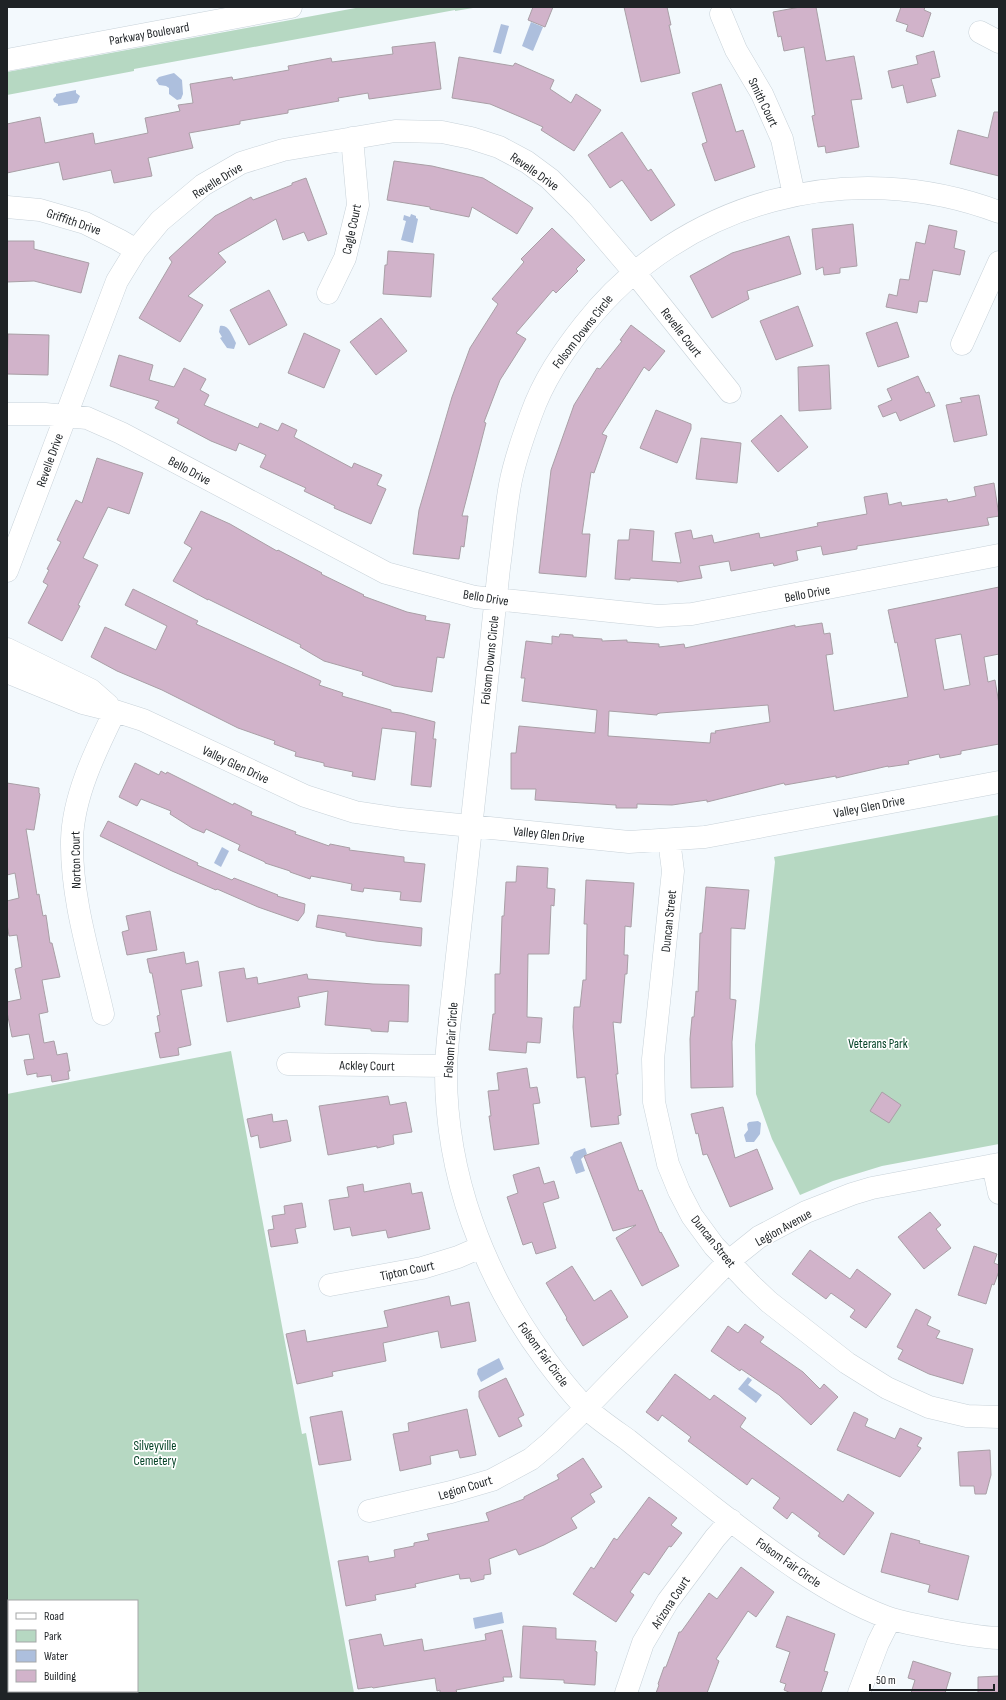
<svg xmlns="http://www.w3.org/2000/svg" width="1006" height="1700" viewBox="0 0 1006 1700" font-family="'Sofia Sans Condensed',sans-serif">
  <style>
    .green { fill: #b6d8c2; fill-rule: evenodd }
    .water { fill: #adbfdd }
    .building { fill: #d1b3ca; stroke: #a99fa6; fill-rule: evenodd }
    .lines { fill: none; stroke-linecap: round; stroke-linejoin: round }
    .minor-casing { stroke: #c8d2d9; stroke-width: 23 }
    .minor { stroke: #fff; stroke-width: 22 }
    .labels { text-anchor: middle; stroke-width: 3.5; stroke-linejoin: round; paint-order: stroke }
    .street-label { font-size: 13px; fill: #1f2326; stroke: #fff }
    .park-label { font-size: 13px; fill: #054327; stroke: #fff }
  </style>
  <rect width="100%" height="100%" fill="#f3f9fd"/>
  <!-- green -->
  <path class="green" d="M361,7h118l-24,4v-1l-321,59v2l-127,24v-23z
    M999,815v329l-117,22 -49,15 -33,14 -28,-56 -16,-45 -1,-49 20,-183 -1,-5z
    M231,1051l71,383 4,-1 48,260h-347v-599zM9,1601h128v90h-128z"/>
  <!-- water -->
  <path class="water" d="M531,22l12,5 -10,24 -11,-5z
    M501,24l8,2 -8,28 -8,-2z
    M174,73l8,7 1,14 -2,5 -4,1 -8,-6v-6l-3,-2 -7,-1 -3,-5 3,-3z
    M76,90v3l4,3 -3,7 -19,3v-2l-4,-2 -1,-3 3,-3v-2z
    M411,214l5,2v2l2,1 -5,24 -12,-3 5,-19 -3,-1 1,-5 6,2z
    M220,326c9,-2 12,10 16,17l-2,6 -7,-1 -7,-10 2,-1 -3,-5z
    M222,847l7,4 -8,16 -7,-4z
    M758,1121l3,2 -1,11 -6,8h-8l-2,-7 4,-5 -1,-6 2,-2z
    M585,1148l2,6 -6,5 4,12 -9,3 -6,-17 2,-1 2,-4z
    M499,1358l5,11 -23,13 -4,-8 1,-5z
    M748,1377l4,3 -4,5 14,10 -6,8 -18,-14z
    M502,1612l2,11 -29,6 -2,-11z"/>
  <!-- building -->
  <path class="building" d="M533,7h20l-8,20 -17,-7z
    M624,7h43l4,18h-2l11,48 -39,9z
    M800,7h16l10,54 28,-5 8,43 -11,1 8,47 -33,6 -1,-7 -7,1 -6,-31 3,-1 -11,-68 -20,4 -3,-15 -3,1 -5,-25z
    M901,7h24l-1,3 7,3 -8,24 -17,-6 2,-6 -12,-4z
    M435,42l6,47 -72,10 -1,-6 -30,5 1,3 -51,9v3l-48,8v3l-51,9 4,15 -45,10 4,18 -38,7 -3,-13 -48,10 -4,-18 -52,11v-49l33,-7 5,26 48,-10 2,11 53,-11 -3,-15 35,-7 -2,-6 15,-2 -3,-19 42,-7 1,3 56,-10 -1,-4 43,-8 1,4 61,-8 -1,-7z
    M934,51l6,26 -9,2 5,17 -29,7 -4,-18 -11,3 -4,-17 30,-7 -2,-8z
    M459,57l54,9 2,-3 39,17 -4,9 21,14 5,-9 25,16 -27,41 -33,-21 2,-3 -20,-9 -33,-14 -38,-6z
    M721,84l15,48 7,-2 12,37 -40,14 -13,-37 5,-2 -15,-49z
    M994,112h5v64l-49,-12 8,-34 30,8z
    M622,132l26,39 3,-2 24,36 -24,16 -29,-41 -12,8 -22,-33z
    M394,161l38,5 51,12 50,30 -16,26 -45,-27 -3,10 -39,-8v-2l-43,-7z
    M306,178l21,56 -19,7 -4,-9 -21,8 -7,-21 -58,34 8,9 -38,34 15,9 -23,37 -41,-24 33,-56 -3,-4 46,-42 36,-19 2,3 39,-15v-2z
    M853,224l4,42 -17,2v5l-16,2 -1,-8 -7,3 -4,-41z
    M929,225l28,6 -3,17 11,3 -5,24 -27,-5 -6,32 -8,-1 -2,12 -31,-6 3,-13 8,2 3,-17 9,1 7,-38 9,2z
    M552,228l33,32 -9,9 2,2 -22,22 -3,-3 -37,43 10,6 -26,41 -16,42 2,1 -24,93h6l-4,31 -3,-1 -2,13 -46,-5 6,-44 33,-113 18,-49 28,-44 -6,-5 32,-37 -3,-3z
    M789,236l12,38 -54,17 2,8 -37,19 -22,-42 42,-23z
    M7,241h27v8l55,14 -8,30 -47,-12 -27,1z
    M388,251l46,3 -3,43 -48,-3 2,-29h2z
    M269,290l18,35 -38,20 -19,-35z
    M798,306l15,40 -37,14 -16,-39z
    M381,318l26,33 -31,24 -26,-33z
    M897,322l12,35 -31,10 -12,-34z
    M631,325l34,26 -16,20 -5,-4 -42,67 5,2 -13,37 -3,-1 -9,62h8l-4,43 -47,-4 12,-103 23,-65 23,-37 3,1 22,-28 -2,-1z
    M304,333l36,17 -16,38 -36,-15z
    M8,334l41,1 -1,40 -41,-1z
    M119,355l34,10 -4,15 25,7 10,-19 22,11 -6,11 9,5 -5,10 54,23 2,-5 18,8 4,-8 15,7 -3,7 58,31 2,-5 28,12 -5,10 9,4 -15,35 -37,-16 1,-2 -31,-15 2,-3 -46,-21 6,-12 -27,-12 -3,8 -25,-10 -34,-18 2,-4 -24,-11 4,-7 -49,-15z
    M829,365l2,44 -32,2 -1,-44z
    M918,376l8,17 3,-1 6,14 -35,15 -4,-9 -13,5 -5,-11 14,-6 -5,-11z
    M979,395l8,40 -33,7 -8,-37 16,-3 -2,-4z
    M656,410l35,14v5l-14,34 -37,-15z
    M781,415l27,32 -30,25 -27,-31z
    M701,438l40,5 -4,40 -41,-4z
    M97,458l46,15 -14,41 -21,-7 -25,51 15,7 -20,40 2,1 -18,35 -34,-18 20,-38 -5,-3 6,-12 -2,-1 14,-27 -4,-2 19,-40 6,3z
    M994,483l5,33 -12,2 2,7 -132,21v3l-34,6 -2,-9 -25,5 2,9 -24,6 -1,-3 -42,8 -2,-10 -30,5 3,12 -25,4v-1l-47,-3v2l-15,-1 3,-39h11l1,-11 24,2 -2,30 29,2 -6,-30 16,-3 2,9 19,-4 2,8 45,-10 1,5 58,-12 -1,-3 50,-9 -3,-17 23,-4 2,12 12,-3 1,4 45,-7 1,3 28,-6 -2,-9z
    M201,511l29,13 47,27 1,-1 44,23 -1,1 43,21 -1,1 44,16 19,4 -1,4 25,4 -6,34 -7,-1 -5,35 -38,-6 -32,-11 1,-3 -39,-11 -24,-14 1,-2 -87,-43 -6,-3v1l-35,-19 19,-33 -8,-5z
    M999,587v67l-15,3 4,25 7,-2 4,24v40l-38,7v3l-21,4 -1,-4 -31,7 1,3 -21,3v-1l-52,12v-2l-51,9 -1,-2 -77,19v-2l-35,5 -35,-1v4h-21v-3l-81,-5 1,-11h-25v-36h5l3,-27 76,7 2,-23 -75,-9 3,-23h-4l5,-37 26,3v-8l7,1 1,-3 13,1v2l29,2v2l25,-1v2l32,2v3l25,-3 1,4 110,-23v2l27,-4 2,11 6,-1 3,21 -7,1 8,56 74,-14 -11,-55 -2,1 -7,-33zM961,634l9,51 -26,5 -9,-51zM768,705l2,17 -55,9 1,2h-5l-1,10 -102,-7 1,-25 48,4v-1l3,-1z
    M133,589l65,32 -2,3 125,57 -2,4 24,8 -1,3 49,14v2l10,1 34,9 -2,17h3l-5,48 -20,-2 5,-53 -34,-4 -7,52 -23,-4 1,-4 -29,-6v-3l-29,-7 1,-4 -22,-8 1,-3 -37,-13 -76,-38 -45,-19 -26,-14 14,-30 51,23 11,-24 -42,-21z
    M135,763l24,12 2,-4 5,3 1,-2 66,33 1,-2 18,9 -1,3 45,17 -1,2 34,12 1,-2 20,4 -1,2 55,7v5l21,2 -4,38 -21,-2 1,-8 -37,-4 -1,4 -12,-2 1,-6 -41,-8 -1,3 -20,-7v-1l-25,-8v-1l-27,-12 2,-5 -34,-16 -2,4 -12,-5 -22,-14 1,-3 -30,-12 -4,7 -18,-9z
    M7,783l32,5v5l1,1 -6,36 -8,-1 11,66 2,-1 4,22 3,-1 4,28h2l8,34 -18,3 6,32 -9,2 5,29 10,-2 3,14 10,-2 3,18h-2l1,8 -17,3 -1,-7 -14,2v-4l-10,2 -3,-15 10,-1 -5,-25 -17,3 -5,-25v-10l14,-3 -6,-30 7,-2 -5,-32 -8,1 -2,-12v-23l12,-3 -4,-25 -8,2z
    M108,821l90,42 -1,2 35,15 2,-2 44,17 -1,1 28,8 -1,9 -6,8 -40,-14 -41,-18 -1,1 -44,-19 -72,-35z
    M517,866l31,2 -1,20 8,1 -1,17 -3,-1 -2,49h-21l-1,63 15,1 -2,25 -13,-1 -1,11 -37,-3 4,-36h2v-40h5l2,-58h2l2,-34h10z
    M586,880l48,3 -3,44 -6,-1 -1,29h4l-1,19h-2l-4,49 -8,-1 5,52h-2l5,41 -3,1 1,8 -28,3 -6,-50 -8,1 -4,-51 1,-20h6l3,-27h3l1,-56h-3z
    M706,887l43,3 -4,39 -14,-1 -1,71 6,1 -4,42 1,45 -42,1 -1,-49 2,-22h2l2,-26 2,1 2,-59h2z
    M150,911l7,39 -30,5 -5,-23 7,-2 -3,-14z
    M318,915l104,13 -1,18 -45,-5 -30,-5v-3l-30,-6z
    M184,952l2,12 12,-3 4,25 -21,4 10,55 -13,3 1,7 -19,3 -5,-25 5,-1 -3,-16 3,-1 -8,-42h-2l-3,-14z
    M244,968l2,11 11,-2 1,7 49,-10 1,5 65,5 36,1 -1,37 -19,-1 -1,11 -17,-1v-2l-46,-4 3,-34 -30,6 2,10 -73,15 -8,-50z
    M527,1068l3,20 7,-1 3,16 -7,1 6,40 -45,6 -5,-34h2l-3,-25 11,-1 -2,-17z
    M882,1092l19,13 -12,18 -19,-12z
    M388,1096l2,9 16,-3 6,30 -19,3 1,9 -17,4v-2l-49,9 -9,-49z
    M723,1107l12,51 22,-9 16,40 -43,18 -23,-53 -4,1 -5,-22 -2,1 -5,-20z
    M272,1114l1,8 14,-2 4,21 -31,7 -2,-13 -7,2 -4,-18z
    M621,1142l18,49 3,-1 18,43 1,-1 18,34 -37,20 -26,-48 20,-13 -23,6 -29,-75z
    M539,1167l5,17 10,-3 5,17 -16,5 13,45 -20,6 -4,-12 -9,3 -16,-48 11,-4 -5,-18z
    M410,1183l2,11 10,-2 8,37 -42,9 -2,-8 -34,6 -2,-9 -16,3 -5,-30 20,-3 -2,-10 16,-3 1,8z
    M302,1203l4,24 -11,2 3,14 -27,4 -3,-17 6,-1 -2,-13 13,-2 -1,-8z
    M930,1212l11,13 -5,4 15,19 -27,21 -26,-32z
    M974,1246l23,8 -3,9 5,2v6l-5,14 -2,-1 -6,20 -28,-9z
    M810,1250l40,29 7,-10 34,25 -25,34 -16,-11 5,-7 -24,-17 -5,6 -34,-25z
    M572,1266l22,35 17,-11 17,27 -45,29 -17,-27 1,-1 -21,-35z
    M449,1296l2,10 18,-4 7,39 -35,7 -3,-17 -55,12 3,18 -54,11 1,4 -36,8 -11,-50 19,-4 2,12 81,-15 -4,-16z
    M916,1309l15,8 -4,8 13,6 -4,7 37,11 -10,35 -34,-10 -31,-15 5,-9 -6,-3z
    M745,1324l19,13 -4,5 43,30 17,17 4,-5 14,13 -27,28 -32,-30 -38,-26 -1,2 -29,-20 17,-25 10,7z
    M675,1374l35,26 4,-5 32,23 -6,9 103,75 5,-8 26,19 -30,42 -26,-19 2,-3 -28,-21 -5,7 -14,-11 7,-10 -28,-20 -5,7 -59,-44 3,-4 -29,-22 -4,6 -12,-9z
    M506,1378l18,37 -6,3 4,8 -23,11 -20,-40v-6z
    M467,1409l9,46 -16,3 -2,-8 -28,6 1,8 -31,7 -7,-37 16,-3 -1,-8z
    M342,1411l9,49 -32,5 -9,-48z
    M854,1412l14,7 -3,7 30,13 5,-11 22,10 -5,8 4,2 -21,29 -63,-27z
    M990,1450l1,25 -5,19h-11l-1,-8h-14l-2,-34z
    M583,1458l19,29 -12,7 5,8 -24,16 6,10 -33,17 -25,10 -3,-6 -27,10 2,15 -7,1v4l-13,3 -1,-4 -10,1 -1,-5 -44,10 1,3 -41,8 1,5 -30,6 -8,-45 30,-5 1,6 26,-5 -1,-7 20,-4v-3l15,-3 -2,-6 62,-13 -3,-8 38,-14v-2l35,-18 -2,-4z
    M649,1497l28,21 -6,7 11,8 -11,14 -2,-1 -20,29 -5,-3 -14,20 4,3 -18,27 -43,-28 18,-27 3,2 20,-31 3,2z
    M891,1533l29,8 -1,2 50,13 -11,44 -30,-8 2,-7 -49,-13z
    M741,1567l33,25 -18,25 -8,-6 -32,48 3,2 -12,32h-51l3,-8 -1,-1 6,-17h2l13,-35h2l28,-39 8,6z
    M787,1616l48,18 -11,37 4,1 -7,21h-30l-7,-3 2,-6 -6,-2 10,-30 -14,-5z
    M523,1626l33,2v11l40,2 -1,10 2,1 -2,33 -31,-2v-3l-44,-2z
    M502,1630l10,47h-9l1,4 -48,9 1,3h-17v-3l-3,1 -2,-13 -62,10 -1,-1 -14,2 -9,-49 32,-6 3,12 38,-7 2,12 62,-11 -1,-6z
    M913,1661l38,12 -6,20h-34l4,-13 -7,-2z
    M999,1676v17h-21v-16z"/>
  <g class="lines">
    <defs>
      <path id="minor" d="M721,14l15,36 26,44 20,45 12,56
        M980,32l19,10
        M7,60l284,-53
        M7,207l33,3 45,13 34,17 17,10
        M999,212c-148,-56 -317,-12 -415,113 -22,28 -41,56 -53,90 -8,22 -17,47 -21,70 -5,27 -7,55 -11,83 -7,62 -13,125 -20,187 -8,73 -16,146 -24,219 -3,31 -8,63 -9,94 -1,106 37,207 100,292 12,16 26,34 40,48 13,12 28,22 42,32 27,22 55,43 82,65 55,42 111,87 176,112 13,5 27,7 41,10 24,5 47,10 72,11
        M328,293l17,-35 13,-53 -6,-67
        M962,344l37,-82
        M7,414h38l42,4 34,15 265,140 89,24 183,19 34,-2 307,-59
        M7,571l110,-290 19,-31 24,-29 43,-36 38,-22 42,-13 112,-19 47,1 29,6 28,9 28,15 23,17 31,31 53,62 96,120
        M7,649l84,41 17,15
        M7,672l76,31 32,8 28,9 162,76 50,16 46,7 228,23 76,-5 294,-55
        M669,840l4,31 -20,188 1,43 14,62 11,27 13,25 22,30 37,39 18,17 78,61 40,25 42,19 38,9 32,1
        M103,1014c-13,-57 -32,-115 -31,-174 1,-44 24,-90 43,-129
        M288,1064l158,2
        M993,1165l6,28
        M330,1285l92,-17 36,-11 23,-10
        M369,1511l82,-19 41,-12 39,-21 19,-16 36,-35 143,-147 30,-24 47,-25 46,-18 20,-6 127,-24
        M626,1693l17,-50 25,-42 47,-63 16,-18
        M859,1693l19,-50 12,-24"/>
    </defs>
    <!-- minor casing -->
    <use href="#minor" class="minor-casing"/>
    <!-- minor -->
    <use href="#minor" class="minor"/>
  </g>
  <g class="labels">
    <!-- street labels -->
    <g class="street-label">
      <text transform="translate(149 33) rotate(-10)" y="5">Parkway Boulevard</text>
      <text transform="translate(764 102) rotate(64)" y="5">Smith Court</text>
      <text transform="translate(535 171) rotate(35)" y="5">Revelle Drive</text>
      <text transform="translate(217 180) rotate(-32)" y="5">Revelle Drive</text>
      <text transform="translate(74 221) rotate(19)" y="5">Griffith Drive</text>
      <text transform="translate(351 229) rotate(-78)" y="5">Cagle Court</text>
      <text transform="translate(582 331) rotate(-52)" y="5">Folsom Downs Circle</text>
      <text transform="translate(682 332) rotate(52)" y="5">Revelle Court</text>
      <text transform="translate(49 460) rotate(-70)" y="5">Revelle Drive</text>
      <text transform="translate(190 470) rotate(28)" y="5">Bello Drive</text>
      <text transform="translate(807 593) rotate(-11)" y="5">Bello Drive</text>
      <text transform="translate(486 597) rotate(9)" y="5">Bello Drive</text>
      <text transform="translate(489 660) rotate(-84)" y="5">Folsom Downs Circle</text>
      <text transform="translate(236 764) rotate(25)" y="5">Valley Glen Drive</text>
      <text transform="translate(869 806) rotate(-11)" y="5">Valley Glen Drive</text>
      <text transform="translate(549 834) rotate(6)" y="5">Valley Glen Drive</text>
      <text transform="translate(75 860) rotate(-91)" y="5">Norton Court</text>
      <text transform="translate(668 921) rotate(-84)" y="5">Duncan Street</text>
      <text transform="translate(450 1040) rotate(-86)" y="5">Folsom Fair Circle</text>
      <text transform="translate(367 1065) rotate(1)" y="5">Ackley Court</text>
      <text transform="translate(783 1227) rotate(-29)" y="5">Legion Avenue</text>
      <text transform="translate(714 1241) rotate(51)" y="5">Duncan Street</text>
      <text transform="translate(407 1270) rotate(-12)" y="5">Tipton Court</text>
      <text transform="translate(544 1354) rotate(54)" y="5">Folsom Fair Circle</text>
      <text transform="translate(465 1487) rotate(-17)" y="5">Legion Court</text>
      <text transform="translate(789 1562) rotate(35)" y="5">Folsom Fair Circle</text>
      <text transform="translate(670 1602) rotate(-57)" y="5">Arizona Court</text>
    </g>
    <!-- park labels -->
    <g class="park-label">
      <text x="878" y="1048">Veterans Park</text>
      <text x="155" y="1450">Silveyville<tspan x="155" dy="15">Cemetery</tspan></text>
    </g>
  </g>
  <!-- border -->
  <rect width="1006" height="1700" fill="none" stroke="#1f2326" stroke-width="16"/>
  <!-- legend -->
  <rect x="8" y="1600" width="130" height="92" fill="#ffffff" stroke="#a5a7a8"/>
  <rect x="16" y="1613" width="20" height="6" fill="#ffffff" stroke="#a5a7a8"/>
  <text x="44" y="1620" font-size="12" fill="#1f2326">Road</text>
  <rect x="16" y="1630" width="20" height="12" fill="#b6d8c2" stroke="#a5a7a8"/>
  <text x="44" y="1640" font-size="12" fill="#1f2326">Park</text>
  <rect x="16" y="1650" width="20" height="12" fill="#adbfdd" stroke="#a5a7a8"/>
  <text x="44" y="1660" font-size="12" fill="#1f2326">Water</text>
  <rect x="16" y="1670" width="20" height="12" fill="#d1b3ca" stroke="#a5a7a8"/>
  <text x="44" y="1680" font-size="12" fill="#1f2326">Building</text>
  <!-- scale -->
  <path d="M870 1684v6h124v-6" fill="none" stroke="#1f2326" stroke-width="2"/>
  <text x="876" y="1684" font-size="12" fill="#1f2326" stroke="#ffffff" stroke-width="3" paint-order="stroke">50 m</text>
</svg>
